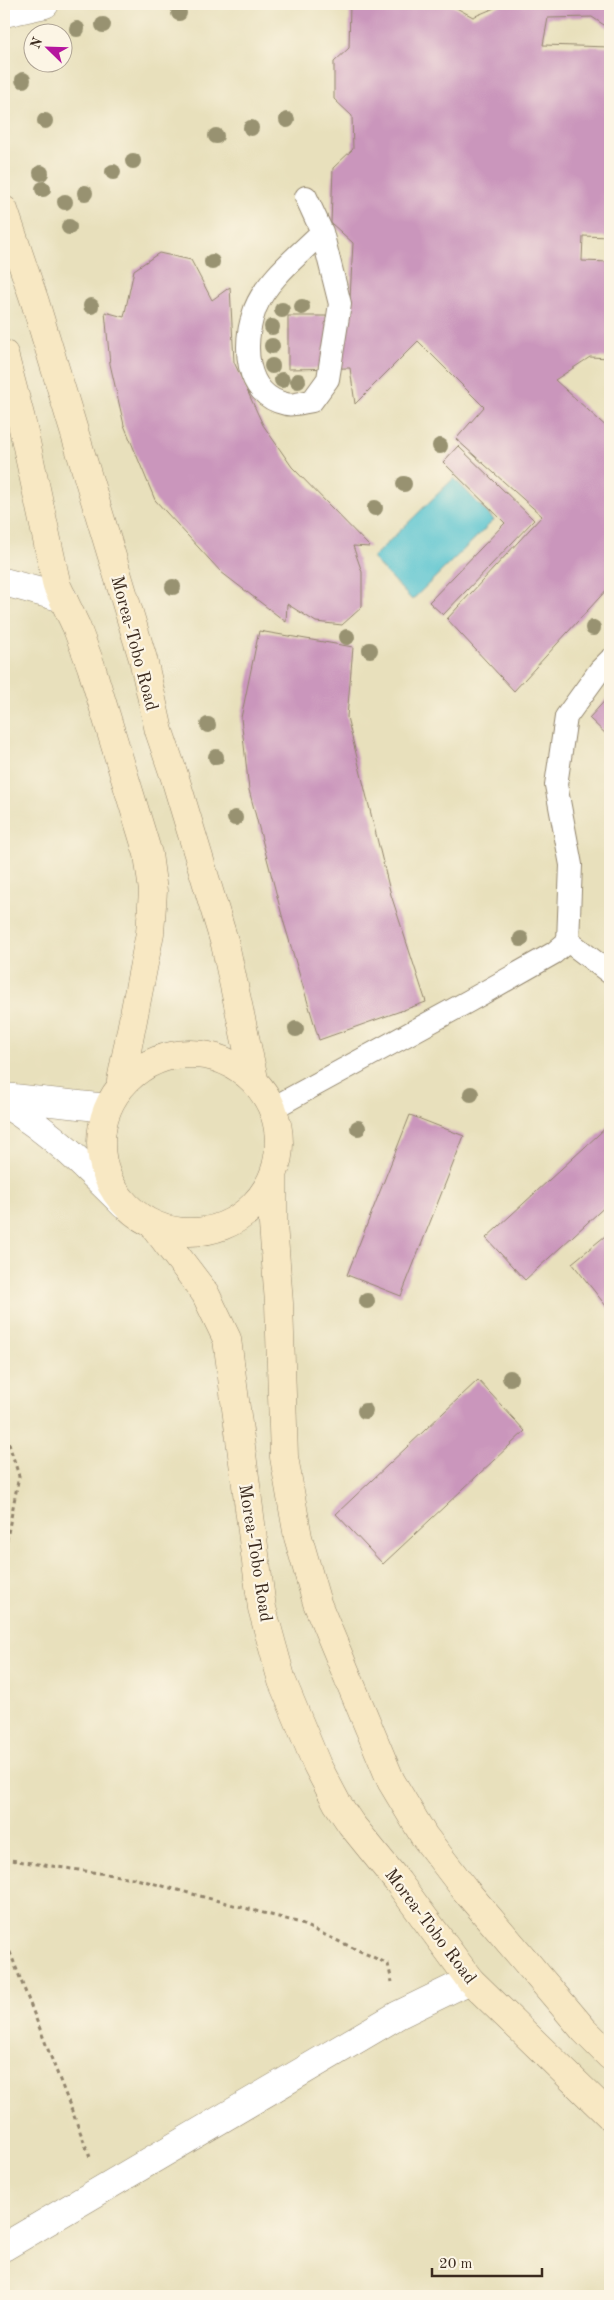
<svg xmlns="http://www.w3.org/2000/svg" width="614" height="2300" viewBox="0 0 614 2300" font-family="'Old Standard TT',serif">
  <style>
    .water { fill: #58c4d0; stroke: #4a7777 }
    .building { fill: #ca96bc }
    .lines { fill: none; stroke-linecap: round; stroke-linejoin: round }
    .service-casing { stroke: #92856d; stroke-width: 24 }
    .minor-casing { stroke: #92856d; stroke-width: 29 }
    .tertiary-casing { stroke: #92856d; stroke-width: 29 }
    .secondary-casing { stroke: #92856d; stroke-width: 29 }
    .path { stroke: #92856d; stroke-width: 3; stroke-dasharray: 4 4; stroke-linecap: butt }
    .service { stroke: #fff; stroke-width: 22 }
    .minor { stroke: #fff; stroke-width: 28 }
    .tertiary { stroke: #fff; stroke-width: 28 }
    .secondary { stroke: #f8e8c3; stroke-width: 28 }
    .tree { fill: #989271 }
    .labels { text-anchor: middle; stroke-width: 4.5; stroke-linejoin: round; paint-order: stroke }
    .street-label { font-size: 18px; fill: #3b2a1e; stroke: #fcf5e5 }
  </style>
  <rect width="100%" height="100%" fill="#fcf5e5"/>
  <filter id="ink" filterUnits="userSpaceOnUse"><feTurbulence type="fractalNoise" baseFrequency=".02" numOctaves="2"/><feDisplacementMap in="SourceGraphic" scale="10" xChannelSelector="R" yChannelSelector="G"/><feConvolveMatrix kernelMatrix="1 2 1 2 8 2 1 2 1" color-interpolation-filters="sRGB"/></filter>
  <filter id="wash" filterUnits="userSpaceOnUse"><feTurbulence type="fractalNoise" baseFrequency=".0096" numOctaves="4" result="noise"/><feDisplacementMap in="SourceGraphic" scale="20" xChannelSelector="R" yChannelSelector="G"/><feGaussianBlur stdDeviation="1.12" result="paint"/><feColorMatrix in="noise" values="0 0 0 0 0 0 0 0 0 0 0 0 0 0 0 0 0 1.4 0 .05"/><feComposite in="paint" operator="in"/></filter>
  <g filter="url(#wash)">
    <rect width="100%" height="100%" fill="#e8e0bc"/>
    <!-- water -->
    <path class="water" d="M454,478l40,42 -82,80 -40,-42z"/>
    <g id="blocks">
      <!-- building -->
      <path class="building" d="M350,4h99l24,13 31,-13h106v25l-18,-12 -44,1 -5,27 67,2v190l-27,-1 -1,25 28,1v96l-20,-1 -35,23 55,50v156l-96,105 -67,-72 95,-103 -86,-77 28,-32 -66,-66 -63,63 -5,-36 -62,1v-53h61l4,-73 -22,-20 2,-55 20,-19 -1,-33 -18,-17v-37l15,-14z
        M159,253l32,7 21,40 18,-13 4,75 29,63 29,42 78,80 -17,-1 9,26v35l-20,18 -26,-3 -29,-18 -1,18 -65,-50 -66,-72 -31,-75 -14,-61 -5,-52 19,5 10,-47z
        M458,446l76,74 -91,95 -14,-13 76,-79 -62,-61z
        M259,631l94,16 -6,70 44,178 35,107 -107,38 -35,-117 -35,-133 -8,-72z
        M610,695v43l-21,-20z
        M410,1115l54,21 -63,160 -54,-21z
        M610,1124v78l-85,78 -39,-42z
        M610,1232v79l-38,-48z
        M478,1380l47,51 -142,133 -47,-50z"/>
    </g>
  </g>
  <g filter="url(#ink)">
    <use href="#blocks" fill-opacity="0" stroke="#92856d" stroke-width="1"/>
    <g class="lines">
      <defs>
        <path id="service" d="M306,197l16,35 18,72 -12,75 -16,22c-8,1 -19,5 -26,3 -43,-9 -43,-61 -31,-95 12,-30 45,-55 67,-77
          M568,941l42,32
          M273,1108l196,-107 85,-48 14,-12 3,-76 -15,-80 10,-68 34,-47 10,-10"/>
        <path id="minor" d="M4,582l59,16
          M4,2247l394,-232 72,-35"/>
        <path id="tertiary" d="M4,13l41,-9
          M4,1097l103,11
          M4,1103c48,30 81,63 120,102"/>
        <path id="secondary" d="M4,210l31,92 108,357 16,72 16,47 50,166 29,135
          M4,354l17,65 36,167 19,40 15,40 57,188 5,37 -3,42 -29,148
          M101 1143a89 89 0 1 1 178 0a89 89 0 1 1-178 0Z
          M273,1177v47l6,79 5,154 14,80 19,66 74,178 33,55 42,55 118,139 26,26
          M154,1226l51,67 22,46 35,269 20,73 35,84 20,38 14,21 47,58 72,98 140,136"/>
      </defs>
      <!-- service casing -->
      <use href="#service" class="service-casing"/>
      <!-- minor casing -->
      <use href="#minor" class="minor-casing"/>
      <!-- tertiary casing -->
      <use href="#tertiary" class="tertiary-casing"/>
      <!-- secondary casing -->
      <use href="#secondary" class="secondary-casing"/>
      <!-- path -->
      <path class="path" d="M4,1428l15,48 -15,78
        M4,1859l129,19 164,44 91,42 4,18
        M4,1937l86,220"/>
      <!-- service -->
      <use href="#service" class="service"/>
      <!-- minor -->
      <use href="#minor" class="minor"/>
      <!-- tertiary -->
      <use href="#tertiary" class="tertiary"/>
      <!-- secondary -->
      <use href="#secondary" class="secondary"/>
    </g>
    <!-- trees -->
    <g class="tree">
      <circle cx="179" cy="13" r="8"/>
      <circle cx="103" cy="25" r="8"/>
      <circle cx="77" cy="29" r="8"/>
      <circle cx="23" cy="80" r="8"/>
      <circle cx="287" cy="120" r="8"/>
      <circle cx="45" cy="121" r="8"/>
      <circle cx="251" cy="128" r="8"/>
      <circle cx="216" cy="136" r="8"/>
      <circle cx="133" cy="161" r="8"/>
      <circle cx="113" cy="172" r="8"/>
      <circle cx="41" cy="173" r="8"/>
      <circle cx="43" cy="189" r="8"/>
      <circle cx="85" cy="193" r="8"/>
      <circle cx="65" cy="202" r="8"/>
      <circle cx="69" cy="227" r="8"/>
      <circle cx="212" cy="262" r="8"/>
      <circle cx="91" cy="306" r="8"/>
      <circle cx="302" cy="307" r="8"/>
      <circle cx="282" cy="310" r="8"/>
      <circle cx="272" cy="327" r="8"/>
      <circle cx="272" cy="346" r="8"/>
      <circle cx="272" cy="366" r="8"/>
      <circle cx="282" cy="380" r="8"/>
      <circle cx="298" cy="381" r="8"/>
      <circle cx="440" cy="446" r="8"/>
      <circle cx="404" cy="484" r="8"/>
      <circle cx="375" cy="508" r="8"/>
      <circle cx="173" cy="587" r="8"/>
      <circle cx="593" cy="628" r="8"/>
      <circle cx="347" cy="637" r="8"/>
      <circle cx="370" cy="650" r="8"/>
      <circle cx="208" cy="725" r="8"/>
      <circle cx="216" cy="757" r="8"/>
      <circle cx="235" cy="818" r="8"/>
      <circle cx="521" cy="939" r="8"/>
      <circle cx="296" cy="1029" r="8"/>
      <circle cx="471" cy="1094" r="8"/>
      <circle cx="358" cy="1128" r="8"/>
      <circle cx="367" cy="1301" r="8"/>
      <circle cx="510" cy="1378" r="8"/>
      <circle cx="365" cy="1411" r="8"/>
    </g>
  </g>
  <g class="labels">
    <!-- street labels -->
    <g class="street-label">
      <text transform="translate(135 643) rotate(75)" y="6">Morea-Tobo Road</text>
      <text transform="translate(256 1553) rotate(81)" y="6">Morea-Tobo Road</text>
      <text transform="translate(431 1926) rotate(53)" y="6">Morea-Tobo Road</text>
    </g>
  </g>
  <!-- margin -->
  <rect width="614" height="2300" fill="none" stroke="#fcf5e5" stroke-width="20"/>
  <!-- north arrow -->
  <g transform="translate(48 48) rotate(293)"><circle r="24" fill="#fcf5e5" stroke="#afa495"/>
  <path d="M0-4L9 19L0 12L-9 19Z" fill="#b5179e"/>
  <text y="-8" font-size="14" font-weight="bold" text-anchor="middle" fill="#3b2a1e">N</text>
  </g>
  <!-- scale -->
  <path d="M432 2268v8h110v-8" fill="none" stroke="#3b2a1e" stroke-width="2.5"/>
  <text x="439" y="2268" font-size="15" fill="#3b2a1e" stroke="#fcf5e5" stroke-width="4" paint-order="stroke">20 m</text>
</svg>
